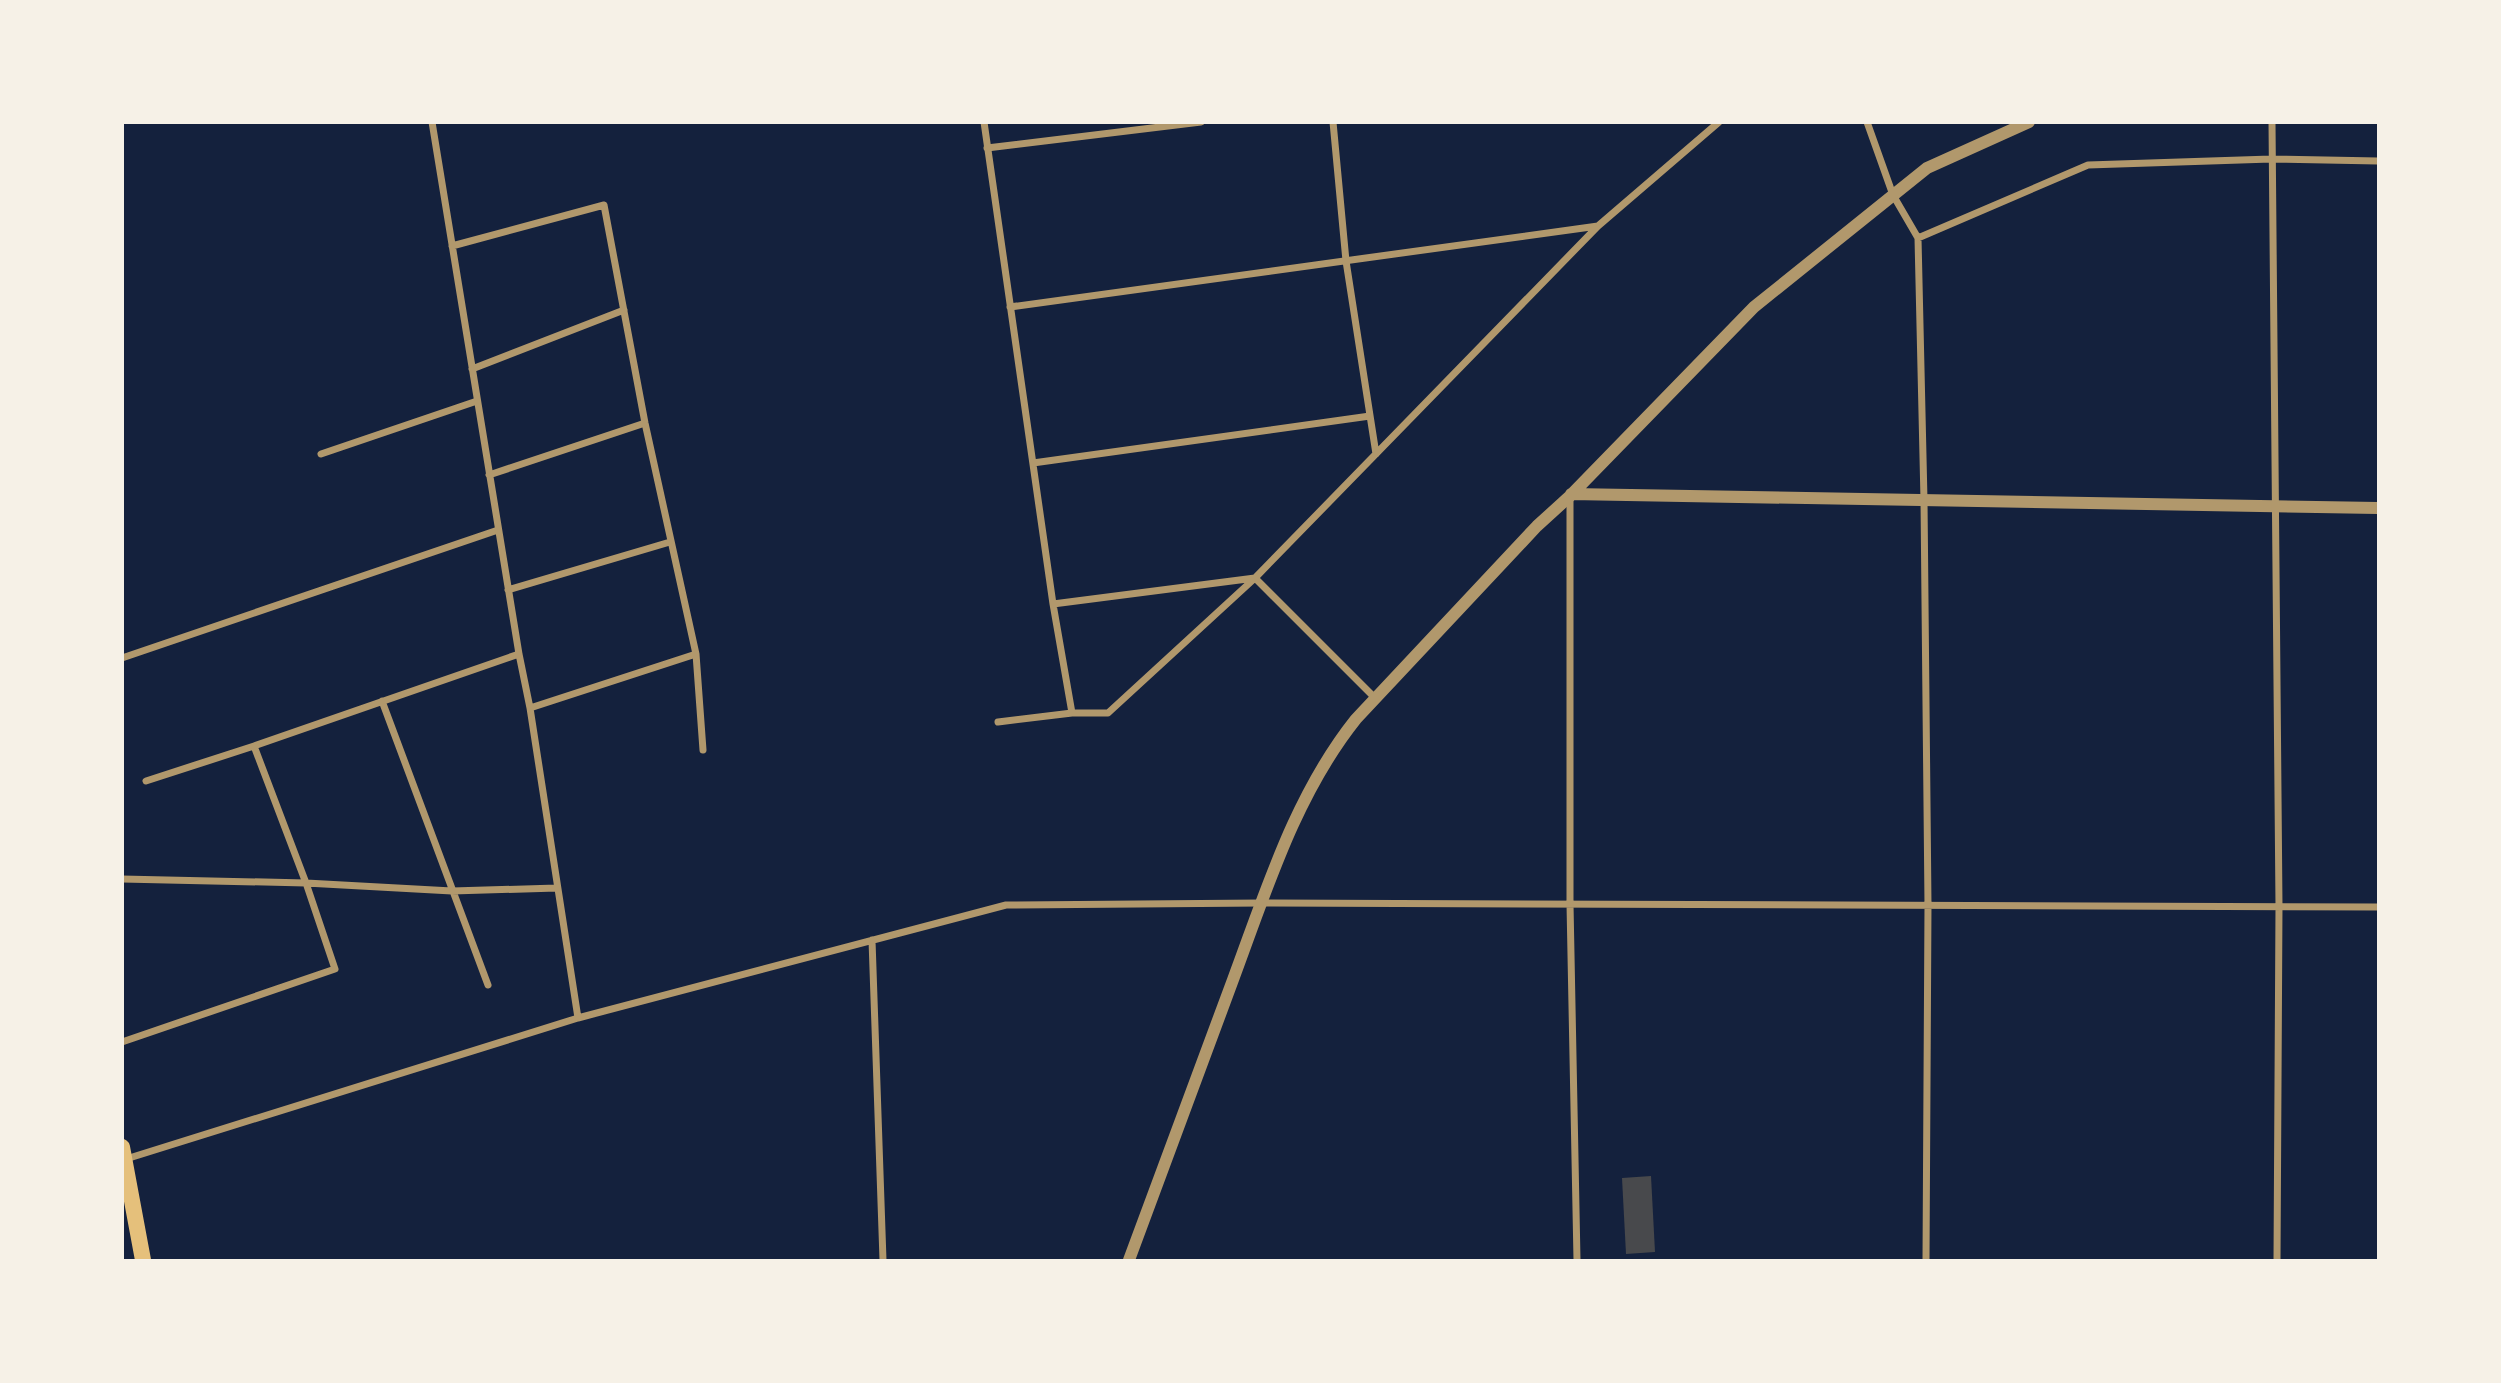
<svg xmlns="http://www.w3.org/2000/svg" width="2501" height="1383" viewBox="0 0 2501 1383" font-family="'Titillium Web',sans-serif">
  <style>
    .building { fill: #48494c }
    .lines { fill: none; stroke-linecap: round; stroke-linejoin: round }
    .minor { stroke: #b1986c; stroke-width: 7 }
    .tertiary { stroke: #b1986c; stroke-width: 12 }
    .primary { stroke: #e5c07b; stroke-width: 16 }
  </style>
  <rect width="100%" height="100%" fill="#14213d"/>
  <!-- building -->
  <path class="building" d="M1651,1176l4,76 -29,2 -4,-76z"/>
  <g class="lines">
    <!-- minor -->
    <path class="minor" d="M432,122l87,532 11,54 48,310
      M984,122l69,482 19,109
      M1333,122l13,139 30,193
      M1867,122l26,73 25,43 6,262 4,405 -2,355
      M2272,122l7,784 -2,354
      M987,148l214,-26
      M1918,238l170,-73 183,-6 107,2
      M452,246l152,-41 41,218 51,231 7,96
      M1010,307l588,-81
      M472,369l152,-59
      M321,454l156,-53
      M1033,463l337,-47
      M489,475l156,-52
      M1570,497v407l7,356
      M508,590l162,-48
      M1053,604l202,-26 121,121
      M122,658l376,-128
      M382,701l106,284
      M530,708l166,-54
      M998,722l74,-9h36l147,-135 343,-352 121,-104
      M146,781l108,-35 265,-92
      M122,879l184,4 146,8 105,-3
      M872,940l11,320
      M122,1042l213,-73 -29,-86 -52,-137
      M126,1159l452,-141 428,-113 255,-2 1117,4"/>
    <!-- tertiary -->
    <path class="tertiary" d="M1571,494l807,14
      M1129,1260c35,-94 70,-189 105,-283 33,-89 62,-183 122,-258l181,-193 33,-30 184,-189 173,-139 102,-46"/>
    <!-- primary -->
    <path class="primary" d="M122,1147l21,113"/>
  </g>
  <!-- border -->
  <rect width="2501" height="1383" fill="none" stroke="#f6f1e7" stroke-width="248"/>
</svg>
